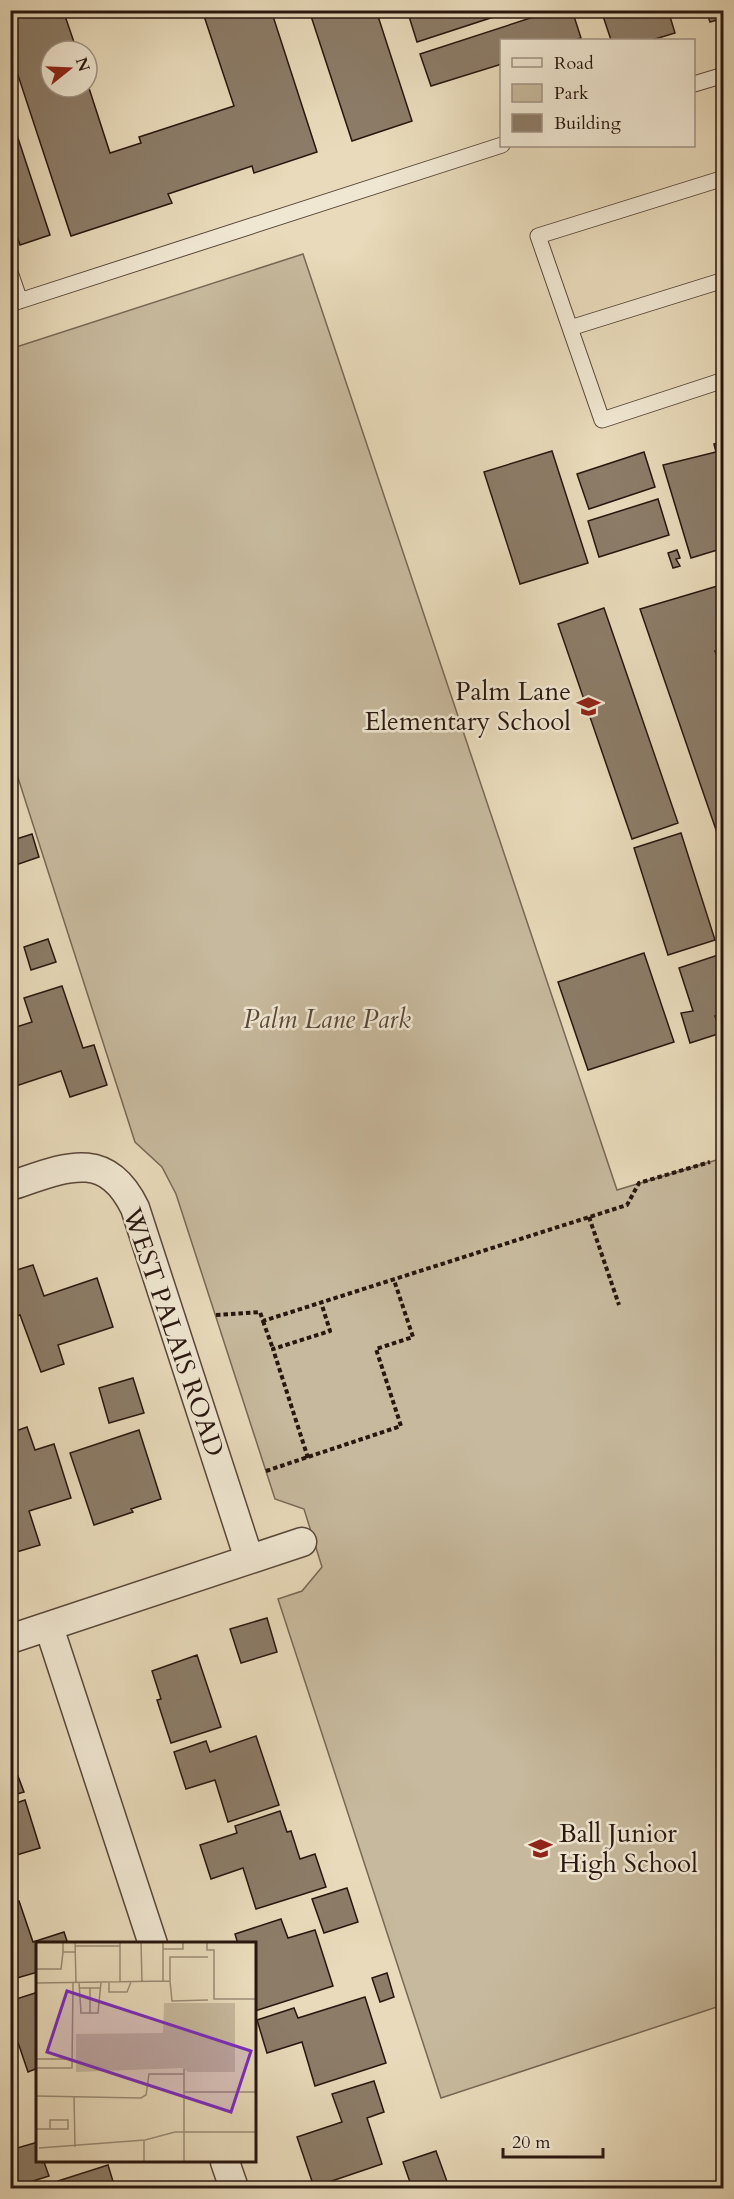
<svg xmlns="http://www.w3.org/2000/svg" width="734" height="2199" viewBox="0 0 734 2199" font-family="Cardo,serif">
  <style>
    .park { fill: #c7b99d; stroke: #786856; stroke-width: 1.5 }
    .building { fill: #8c7c68; stroke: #28160f; stroke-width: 1.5 }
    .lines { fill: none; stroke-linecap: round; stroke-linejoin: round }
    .lane-casing { stroke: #58473a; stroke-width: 17 }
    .street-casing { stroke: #58473a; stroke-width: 31 }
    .path { stroke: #28160f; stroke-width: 4; stroke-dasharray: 4.5 3; stroke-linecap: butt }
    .lane { stroke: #f0e7d2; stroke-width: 15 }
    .street { stroke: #f0e7d2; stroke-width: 28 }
    .labels { text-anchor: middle; stroke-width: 5; stroke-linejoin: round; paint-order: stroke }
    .poi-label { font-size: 26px; fill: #28160f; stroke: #f0e7d2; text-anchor: end }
    .park-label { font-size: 26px; font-style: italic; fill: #58473a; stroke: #f0e7d2 }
    .street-label { font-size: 26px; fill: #28160f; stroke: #f0e7d2 }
    .inset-road { fill: none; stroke: #9b8c76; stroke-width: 1.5 }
    .view { fill: #7b2cbf; fill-opacity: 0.15; stroke: #7b2cbf; stroke-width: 3 }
    .inset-edge { fill: none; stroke: #28160f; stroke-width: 3 }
  </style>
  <rect width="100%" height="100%" fill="#e8daba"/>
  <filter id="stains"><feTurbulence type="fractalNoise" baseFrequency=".00333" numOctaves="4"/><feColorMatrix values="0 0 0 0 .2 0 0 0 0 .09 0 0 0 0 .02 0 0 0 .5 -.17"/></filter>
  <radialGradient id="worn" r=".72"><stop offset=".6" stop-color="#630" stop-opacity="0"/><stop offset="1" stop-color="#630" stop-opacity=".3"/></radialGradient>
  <!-- park -->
  <path class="park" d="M303,254l314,936 106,-32v847l-282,93 -163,-499 24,-8 20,-24 -18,-58 -29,-10 -99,-305 -14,-27 -27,-25 -124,-386 -1,-407z"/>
  <!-- building -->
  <path class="building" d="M10,10h53l14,41h-26v36h36v-5l23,71 31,-10 -2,-6 95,-31 -32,-96h69l46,142 -63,21 -2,-7 -84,28 4,9 -101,33 -61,-185z
    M309,10h67l36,111 -60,20z
    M407,10h108l-98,32z
    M555,10h17l9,28 -7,2h-72v24l-71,22 -11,-32z
    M601,10h67l7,23 -23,7h-41z
    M706,10h18v8l-14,4z
    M10,114l40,121 -30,10 -10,-29z
    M724,441v107l-33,10 -28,-93 53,-13 -2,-8z
    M552,451l36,112 -68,21 -36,-112z
    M644,452l11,35 -66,22 -12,-35z
    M658,499l11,36 -70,22 -11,-36z
    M677,550l3,8 -4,1 4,7 -7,2 -5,-15z
    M724,584v65l-9,2 9,22v180l-84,-244z
    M604,608l74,215 -46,16 -74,-215z
    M681,833l34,107 -47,15 -34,-107z
    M32,834l7,23 -29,10v-26z
    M48,939l8,23 -25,8 -7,-23z
    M644,953l30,89 -86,28 -30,-88z
    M724,953v61l-9,2 6,17 -31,10 -9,-30 12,-2 -14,-43z
    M62,986l21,62 11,-3 13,40 -37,12 -9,-26 -51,17v-59l22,-7 -8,-24z
    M33,1265l11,31 53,-18 16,49 -55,18 6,19 -23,8 -21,-57 -10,3v-46z
    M133,1378l11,35 -35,10 -10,-35z
    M27,1427l8,23 19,-6 17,54 -42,13 11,34 -30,9v-121z
    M139,1430l22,69 -30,10 2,3 -39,13 -24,-72z
    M267,1618l10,34 -36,11 -11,-34z
    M197,1655l24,72 -50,16 -14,-43 4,-1 -9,-28z
    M256,1736l23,69 -51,17 -13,-42 -29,9 -12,-37 32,-11 4,11z
    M10,1755l14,37 -14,4z
    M25,1800l15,48 -30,9v-52z
    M280,1811l7,21 4,-1 9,28 15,-5 11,33 -70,22 -13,-41 -32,11 -11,-34 37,-12 -2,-7z
    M347,1888l11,34 -34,11 -12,-34z
    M19,1901l14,41 31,-10 4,12h-30v28l-28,8v-76z
    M281,1919l7,19 27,-8 18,56 -78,25v-67h-17l-3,-10z
    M387,1973l7,24 -14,5 -8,-24z
    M38,1992v76l-10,4 -18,-53v-18z
    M365,1997l21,66 -71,23 -13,-44 -35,11 -10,-33 37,-12 4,10z
    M374,2081l10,31 -17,6 15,46 -68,23 -17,-50 45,-15 -10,-28z
    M38,2142v20h6l5,14 -35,11 -4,-9v-28z
    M436,2151l13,36 -37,1 -9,-26z
    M108,2165l7,23h-54l-3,-7z"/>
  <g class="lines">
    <defs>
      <path id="lane" d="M694,84l30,-9
        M724,178l-186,58 64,184 122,-40
        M10,272l10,29
        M10,304l492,-159
        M570,328l154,-48"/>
      <path id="street" d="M10,1186c52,-17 95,-40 125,22l114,351
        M49,1627l104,317
        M10,1639l292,-97
        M225,2162l9,26"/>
    </defs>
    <!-- lane casing -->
    <use href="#lane" class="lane-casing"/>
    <!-- street casing -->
    <use href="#street" class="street-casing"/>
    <!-- path -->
    <path class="path" d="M589,1217l30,88
      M216,1315l44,-3 3,9 364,-116 12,-22 71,-21
      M263,1321l10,28
      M308,1458l-35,-109 57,-18 -9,-29
      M266,1471l135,-45 -25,-77 37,-12 -19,-57"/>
    <!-- lane -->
    <use href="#lane" class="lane"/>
    <!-- street -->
    <use href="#street" class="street"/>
  </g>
  <!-- icons -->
  <defs>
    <symbol id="school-bare" viewBox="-9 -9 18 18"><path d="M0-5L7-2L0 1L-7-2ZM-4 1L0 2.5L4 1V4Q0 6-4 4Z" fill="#8f2418" stroke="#f0e7d2" stroke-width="2.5" paint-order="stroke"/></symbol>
  </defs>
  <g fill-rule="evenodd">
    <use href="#school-bare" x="572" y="690" width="33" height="33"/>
    <use href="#school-bare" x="524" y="1832" width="33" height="33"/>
  </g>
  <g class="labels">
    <!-- poi labels -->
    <g class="poi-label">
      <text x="571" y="700">Palm Lane<tspan x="571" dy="30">Elementary School</tspan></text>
      <text x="559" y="1842" text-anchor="start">Ball Junior<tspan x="559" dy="30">High School</tspan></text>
    </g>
    <!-- park labels -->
    <g class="park-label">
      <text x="327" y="1028">Palm Lane Park</text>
    </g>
    <!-- street labels -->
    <g class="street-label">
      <text transform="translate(174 1332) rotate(71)" y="9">WEST PALAIS ROAD</text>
    </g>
  </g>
  <!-- overview -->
  <g transform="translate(36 1942)">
    <rect width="220" height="220" fill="#e8daba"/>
    <path d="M128,61h71v69h-47l-6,-4 -106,4v-38l87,-1z" fill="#c7b99d"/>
    <path class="inset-road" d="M27,0v10h12M39,0l1,40M84,0v40M105,0l1,40M127,0v39M171,0v8h7v49h43M39,4h45M127,7h20v-7M0,27h25l2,-17M43,40l2,31h17l3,-31M73,40v10h18l4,-10M0,41l134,-2M43,46h21M172,58l-36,1 -2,-20v-24h38M54,71v-25M0,117h36M0,126h36l1,-86M148,127v93M148,150h73M0,154l105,2 5,-3 3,-21h35M38,154l1,51M0,187h32v-9h-18v9M108,198v22M3,206l106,-8 30,-8h82"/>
    <path class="view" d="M31,49l184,60 -20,61 -184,-60z"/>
    <rect width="220" height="220" class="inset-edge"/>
  </g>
  <!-- margin -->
  <rect width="734" height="2199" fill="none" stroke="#e8daba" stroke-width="36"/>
  <rect x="12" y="12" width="710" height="2175" fill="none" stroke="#28160f" stroke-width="3"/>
  <rect x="18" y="18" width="698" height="2163" fill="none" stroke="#28160f" stroke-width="1.5"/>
  <!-- legend -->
  <rect x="500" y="39" width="195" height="108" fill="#f0e7d2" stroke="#a09384" stroke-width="1.5"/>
  <rect x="512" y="58" width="30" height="9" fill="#f0e7d2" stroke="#a09384" stroke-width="1.5"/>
  <text x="554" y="69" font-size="18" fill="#28160f">Road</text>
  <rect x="512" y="84" width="30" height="18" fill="#c7b99d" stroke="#a09384" stroke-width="1.5"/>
  <text x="554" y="99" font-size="18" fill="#28160f">Park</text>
  <rect x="512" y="114" width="30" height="18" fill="#8c7c68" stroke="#a09384" stroke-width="1.5"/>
  <text x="554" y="129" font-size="18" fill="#28160f">Building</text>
  <!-- north arrow -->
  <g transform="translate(69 69) rotate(72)"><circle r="28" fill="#f0e7d2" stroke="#a09384" stroke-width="1.5"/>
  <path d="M0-4.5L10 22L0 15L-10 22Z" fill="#8f2418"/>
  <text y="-9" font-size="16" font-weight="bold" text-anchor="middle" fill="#28160f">N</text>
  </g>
  <!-- scale -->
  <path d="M503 2148v9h100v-9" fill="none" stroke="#28160f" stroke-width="3"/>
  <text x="512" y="2148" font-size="18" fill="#28160f" stroke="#f0e7d2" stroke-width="4.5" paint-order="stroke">20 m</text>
  <rect width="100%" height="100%" filter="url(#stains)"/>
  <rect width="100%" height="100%" fill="url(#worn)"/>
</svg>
